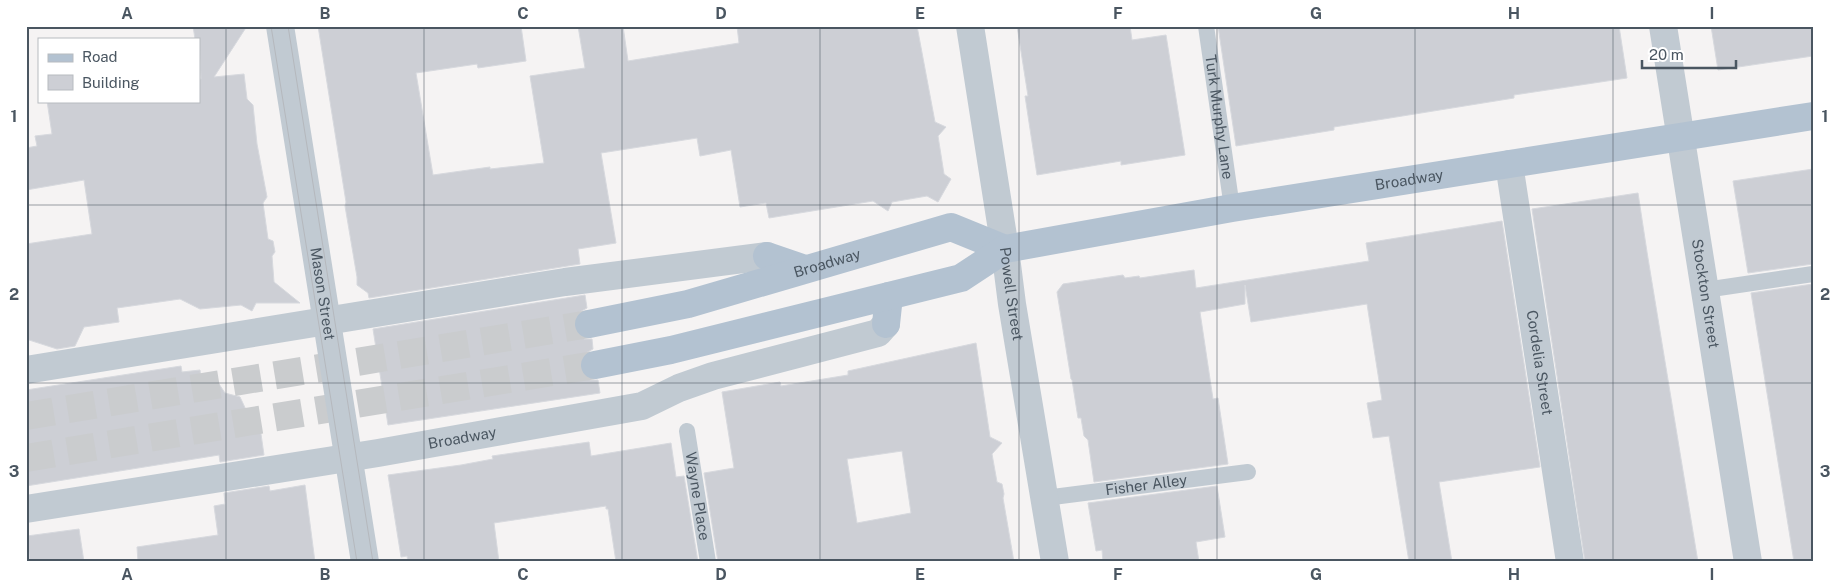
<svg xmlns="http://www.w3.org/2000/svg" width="1839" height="588" viewBox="0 0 1839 588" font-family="'Public Sans',sans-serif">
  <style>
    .building { fill: #cdcfd5; stroke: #d7d9de; fill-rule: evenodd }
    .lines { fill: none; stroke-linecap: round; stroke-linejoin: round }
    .primary-tunnel { stroke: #caccce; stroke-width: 28; stroke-dasharray: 28 14; stroke-linecap: butt }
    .service { stroke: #c1cad2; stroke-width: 16 }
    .minor { stroke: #c1cad2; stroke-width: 28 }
    .tertiary { stroke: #c1cad2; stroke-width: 28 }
    .primary { stroke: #b3c2d1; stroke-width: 28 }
    .tram { stroke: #b5b8bd; stroke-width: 1 }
    .grid { fill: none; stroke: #4a5661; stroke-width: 1; stroke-opacity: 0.55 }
    .labels { text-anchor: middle; stroke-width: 5; stroke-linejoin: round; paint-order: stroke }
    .street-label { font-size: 15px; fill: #4a5661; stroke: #fff }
    .neatline { fill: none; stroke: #4a5661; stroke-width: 2 }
    .grid-label { font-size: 16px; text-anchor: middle; font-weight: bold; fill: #4a5661 }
  </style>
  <rect width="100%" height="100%" fill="#f5f3f3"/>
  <!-- building -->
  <path class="building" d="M193,26h54l-33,51 30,-3 3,25 6,6 4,39 10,53 -4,6 5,36 5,2 2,11 -3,4 2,26 26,21h-44l-4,8 -11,-6 -41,4 -20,-10 -63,9 2,14 -35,5 -9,19 -18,3 -31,-10v-95l66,-10 -8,-54 -58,10v-42l11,-2 -2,-10 17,-2 -5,-33h152v-22h2l-2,-40h-4z
    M318,26h203l5,35 -48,7 -1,-4 -61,9 17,102 57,-8v2l54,-6 -14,-87 55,-8 -7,-42h45l5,35 111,-18 -2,-17h180l18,96 11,5 -8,9 6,38 7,5 -13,23 -11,-6 -35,6 -4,9 -15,-10 -104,17 -3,-15 -26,4 -9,-57 -31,6 -3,-18 -96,15 15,90 -38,6 2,15 -211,34 -1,-5 -11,-8v-8l-12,-71 1,-4z
    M1017,26h113l2,14 34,-5 19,120 -64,10v-4l-84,14 -12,-79h3z
    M1218,26h401l8,52 -113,17v3l-180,29v3l-98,16z
    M1711,26h102v30l-95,14z
    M1813,169v95l-65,9 -15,-92z
    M1638,193l9,59 51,310h-113l-53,-353z
    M1502,221l38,246 -101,15 13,80h-43l-20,-126 -16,2 -6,-35 15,-3 -15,-96 -116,18 -6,-37v19l-45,8 13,87 5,-1 10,66 -134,18 -6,-42 -4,-4 -3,-18h-3l-6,-38 -1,-1 -14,-87 6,-8 60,-9 2,3 14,-2 1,2 54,-8 2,18 173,-27 -3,-18z
    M1813,284v278h-19l-43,-269z
    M585,295l2,13 -9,5 -4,6v8l4,8 6,4h8l1,10 -9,5 -4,6v8l4,8 6,4h8l2,13 -212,32 -15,-96z
    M976,343l14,94 12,6 -10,11 5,28 5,2 2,10 -1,4 11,64h-296l-14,-89 30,-5 -12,-76 58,-10 1,4 67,-11v-4zM902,451l9,62 -54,10 -10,-64z
    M181,366l1,6 18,-2 1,9 18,5 6,9 15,4 8,17 10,-1 6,42 -44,7 -1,-7 -193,31v-96z
    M589,442l2,14 80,-13 5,34 8,-1 14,86h-82l-8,-53h-2v-3l-112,17 5,39h-91l-1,-6 -6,1 -13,-82 73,-10 32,-6 -1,-3z
    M305,485l10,77h-177l-1,-15 81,-12 -4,-29 11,-2 -1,-11 45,-7 1,5z
    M1217,486l8,51 -29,5 3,20h-96l-1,-12 -6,1 -8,-48z
    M79,529l5,33h-54l-3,-26z"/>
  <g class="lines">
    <!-- primary-tunnel -->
    <path class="primary-tunnel" d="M26,416l563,-92
      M26,458l569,-93"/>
    <!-- service -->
    <g class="service">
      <path id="s1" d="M1206,26l26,182"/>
      <path d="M1705,290l108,-16"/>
      <path id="s2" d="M687,431l21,131"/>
      <path id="s3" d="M1045,498l203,-26"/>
    </g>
    <!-- minor -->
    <g class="minor">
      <path id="s4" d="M280,26l85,536"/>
      <path id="s5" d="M1509,164l61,398"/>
      <path d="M26,370l539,-88 202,-26"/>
      <path id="s6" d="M26,509l352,-56 264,-47 37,-18 34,-12 165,-43 8,-9"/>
    </g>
    <!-- tertiary -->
    <g class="tertiary">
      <path id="s7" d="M970,26l35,223 7,55 43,258"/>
      <path id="s8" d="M1663,26l85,536"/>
    </g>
    <!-- primary -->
    <g class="primary">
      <path d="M767,256l38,13"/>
      <path id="s9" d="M589,324l99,-20 263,-77 54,22"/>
      <path d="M886,324l3,-28"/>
      <path id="s10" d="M595,365l76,-15 290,-72 44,-29 227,-41 581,-92"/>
    </g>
    <!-- tram -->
    <path class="tram" d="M271,26l86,536
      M288,26l85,536"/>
  </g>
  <!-- grid -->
  <path class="grid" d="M226,26v536M424,26v536M622,26v536M820,26v536M1019,26v536M1217,26v536M1415,26v536M1613,26v536M26,205h1787M26,383h1787"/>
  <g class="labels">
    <!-- street labels -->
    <g class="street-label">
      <text dy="5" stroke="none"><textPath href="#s1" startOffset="92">Turk Murphy Lane</textPath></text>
      <text dy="5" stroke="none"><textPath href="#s10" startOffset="839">Broadway</textPath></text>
      <text dy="5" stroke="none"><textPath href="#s9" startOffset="246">Broadway</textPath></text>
      <text dy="5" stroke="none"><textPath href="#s4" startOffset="271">Mason Street</textPath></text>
      <text dy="5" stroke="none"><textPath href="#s7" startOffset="271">Powell Street</textPath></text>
      <text dy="5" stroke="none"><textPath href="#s8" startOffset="271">Stockton Street</textPath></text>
      <text dy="5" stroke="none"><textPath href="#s5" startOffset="201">Cordelia Street</textPath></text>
      <text dy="5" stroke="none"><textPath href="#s6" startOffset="442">Broadway</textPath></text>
      <text dy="5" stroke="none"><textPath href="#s3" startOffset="102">Fisher Alley</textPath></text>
      <text dy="5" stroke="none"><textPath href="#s2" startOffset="66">Wayne Place</textPath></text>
    </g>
  </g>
  <!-- border -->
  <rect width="1839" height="588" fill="none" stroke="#ffffff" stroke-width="55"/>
  <!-- legend -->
  <rect x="38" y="38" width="162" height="65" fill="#ffffff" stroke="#b7bbc0"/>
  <rect x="48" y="54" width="25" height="8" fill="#b3c2d1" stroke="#b7bbc0"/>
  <text x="82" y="62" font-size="15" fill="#4a5661">Road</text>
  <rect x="48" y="75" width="25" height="15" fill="#cdcfd5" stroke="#b7bbc0"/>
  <text x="82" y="88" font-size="15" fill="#4a5661">Building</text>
  <!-- scale -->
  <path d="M1642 60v8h94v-8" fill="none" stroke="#4a5661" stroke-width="2.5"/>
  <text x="1649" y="60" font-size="15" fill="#4a5661" stroke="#ffffff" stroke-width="4" paint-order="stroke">20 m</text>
  <rect x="28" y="28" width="1784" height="532" class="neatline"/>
  <g class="grid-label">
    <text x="127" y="19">A</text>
    <text x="325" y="19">B</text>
    <text x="523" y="19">C</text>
    <text x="721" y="19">D</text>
    <text x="920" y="19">E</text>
    <text x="1118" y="19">F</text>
    <text x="1316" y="19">G</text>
    <text x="1514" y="19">H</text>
    <text x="1712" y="19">I</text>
    <text x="14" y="122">1</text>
    <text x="1825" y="122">1</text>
    <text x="14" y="300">2</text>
    <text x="1825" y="300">2</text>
    <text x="14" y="477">3</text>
    <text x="1825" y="477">3</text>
    <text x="127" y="580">A</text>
    <text x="325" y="580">B</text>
    <text x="523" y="580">C</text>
    <text x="721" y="580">D</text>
    <text x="920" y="580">E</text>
    <text x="1118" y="580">F</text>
    <text x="1316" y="580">G</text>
    <text x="1514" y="580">H</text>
    <text x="1712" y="580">I</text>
  </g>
</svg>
